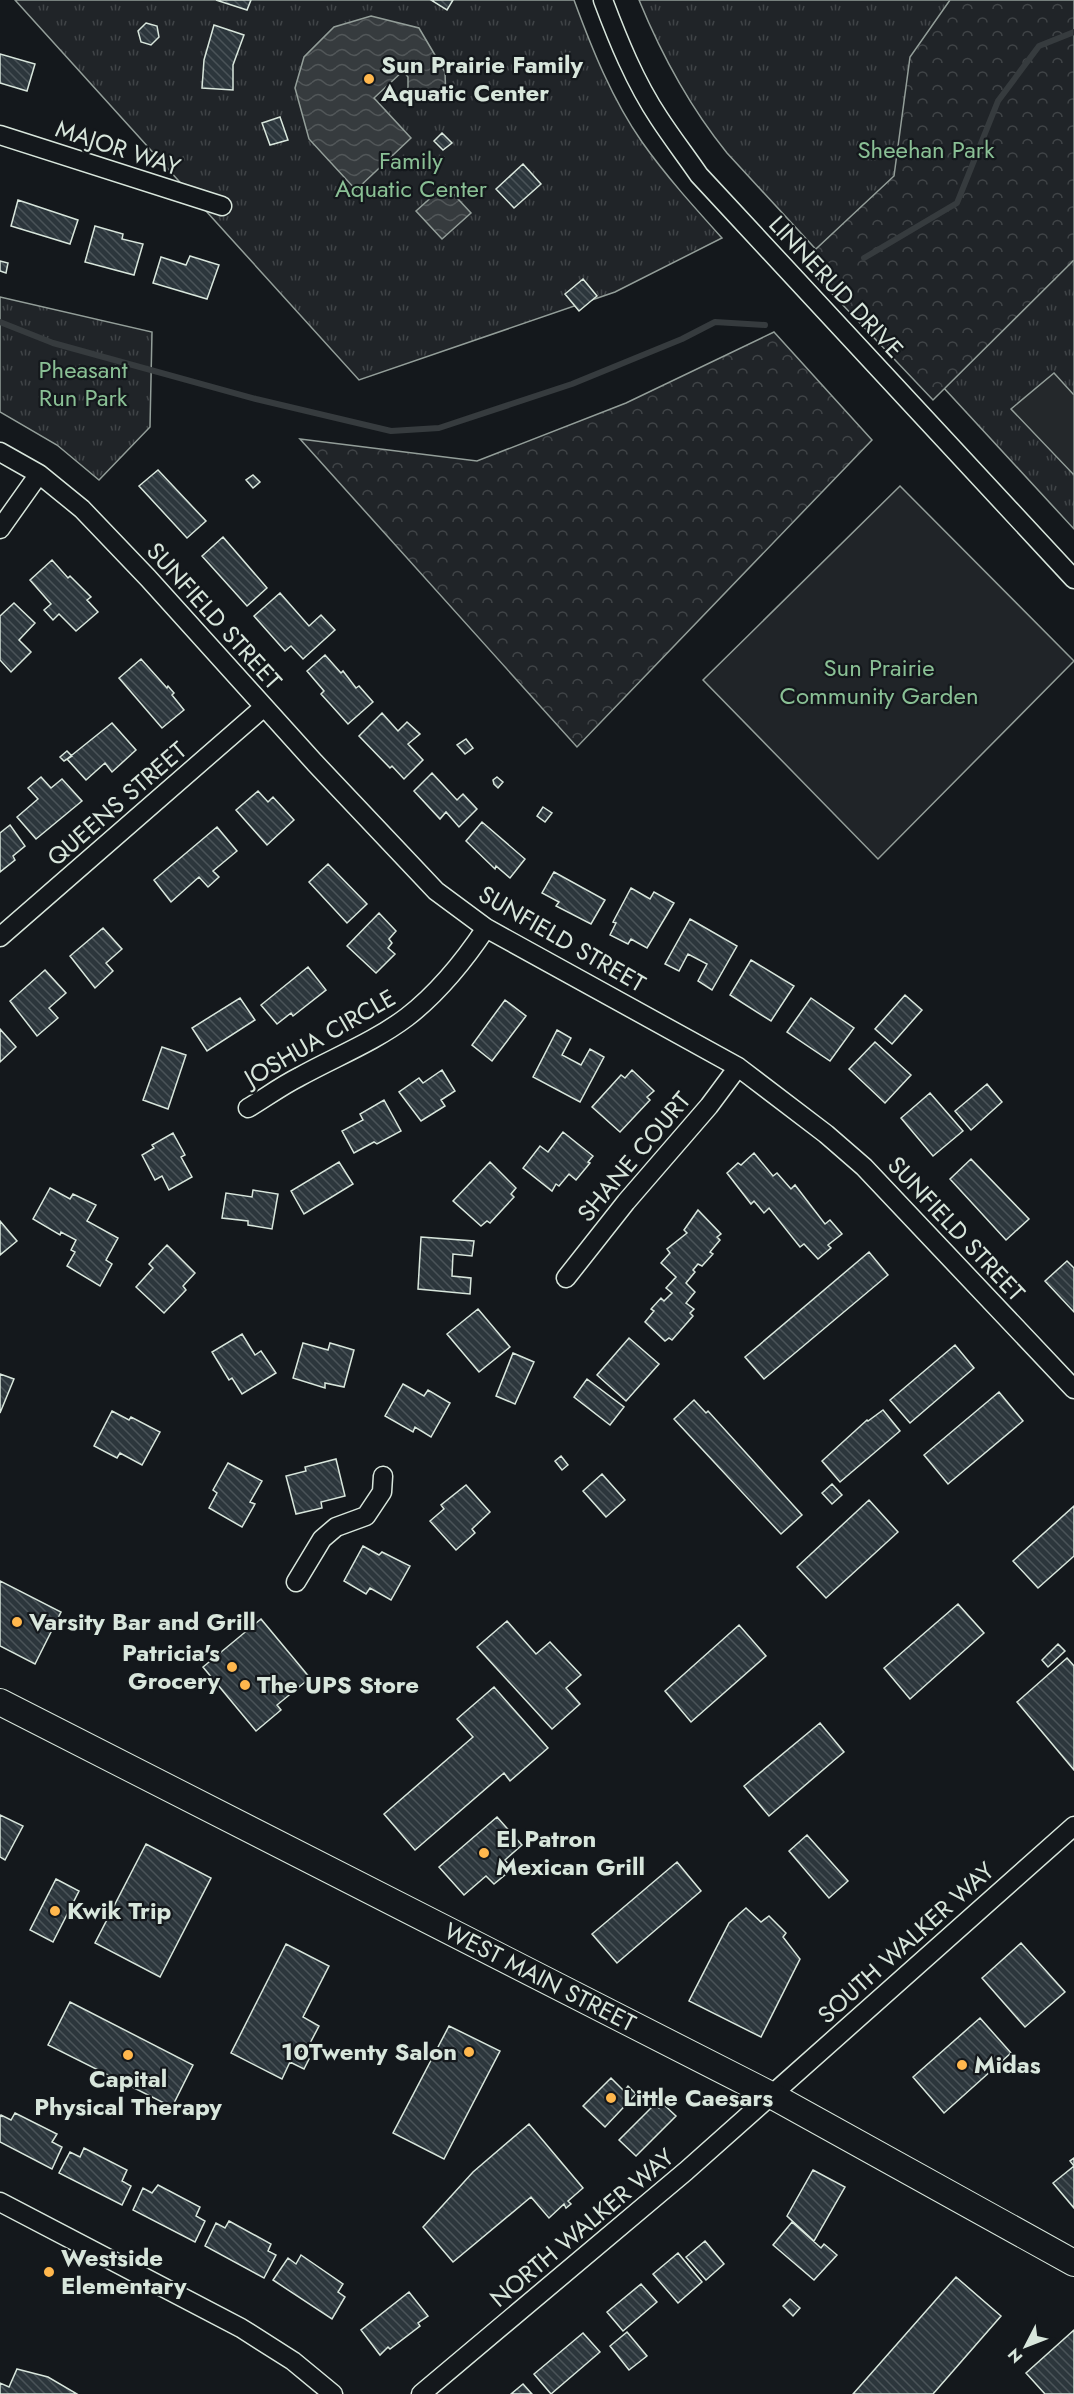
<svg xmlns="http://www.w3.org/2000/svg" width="1074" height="2394" viewBox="0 0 1074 2394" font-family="Jost,sans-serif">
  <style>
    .grass { fill: url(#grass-tufts); stroke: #939e99; stroke-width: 1.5 }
    .forest { fill: url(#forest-crowns); stroke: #939e99; stroke-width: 1.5 }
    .garden { fill: #202428; stroke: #939e99; stroke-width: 1.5 }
    .parking { fill: #24282b; stroke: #939e99; stroke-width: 1.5 }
    .water { fill: url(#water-waves); stroke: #939e99; stroke-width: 1.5 }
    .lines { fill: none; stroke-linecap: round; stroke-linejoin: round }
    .stream { stroke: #363b3e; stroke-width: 6 }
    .building { fill: url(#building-back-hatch); stroke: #d8e6dc; stroke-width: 1.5 }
    .minor-casing { stroke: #d8e6dc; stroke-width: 21 }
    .secondary-casing { stroke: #d8e6dc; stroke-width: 28 }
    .minor { stroke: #14181c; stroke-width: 18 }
    .secondary { stroke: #14181c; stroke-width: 26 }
    .poi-dot { fill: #ffb74d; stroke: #14181c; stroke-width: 2 }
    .labels { text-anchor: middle; stroke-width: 4.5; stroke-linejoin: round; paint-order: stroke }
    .poi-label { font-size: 24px; font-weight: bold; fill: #d8e6dc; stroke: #14181c; text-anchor: start }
    .street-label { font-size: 24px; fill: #d8e6dc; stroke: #14181c }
    .park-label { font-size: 24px; fill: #8ac095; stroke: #14181c }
  </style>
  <defs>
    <pattern id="grass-tufts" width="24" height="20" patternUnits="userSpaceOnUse" patternTransform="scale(1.5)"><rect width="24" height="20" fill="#202428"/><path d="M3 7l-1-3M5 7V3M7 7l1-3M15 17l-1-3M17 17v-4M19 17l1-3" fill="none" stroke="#404447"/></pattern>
    <pattern id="forest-crowns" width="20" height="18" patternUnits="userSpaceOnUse" patternTransform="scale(1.5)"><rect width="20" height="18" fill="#202428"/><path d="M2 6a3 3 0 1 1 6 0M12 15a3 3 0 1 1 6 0" fill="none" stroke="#404447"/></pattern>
    <pattern id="water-waves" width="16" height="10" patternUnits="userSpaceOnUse" patternTransform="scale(1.5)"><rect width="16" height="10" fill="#363b3e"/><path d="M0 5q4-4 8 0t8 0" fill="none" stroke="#525759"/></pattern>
    <pattern id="building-back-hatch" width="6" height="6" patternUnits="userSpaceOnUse" patternTransform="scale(1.5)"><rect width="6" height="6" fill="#2c363c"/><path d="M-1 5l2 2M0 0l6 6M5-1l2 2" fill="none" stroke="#4a5358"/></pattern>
  </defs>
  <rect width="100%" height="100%" fill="#14181c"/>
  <!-- grass -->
  <path class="grass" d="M15,0h559c18,49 38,99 68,142 24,34 52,65 80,96l-107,54 -256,88z
    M639,0h435v529l-347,-376c-38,-47 -65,-97 -88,-153z
    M0,297l152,35 -2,95 -51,53 -42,-35 -57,-33z"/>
  <!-- forest -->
  <path class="forest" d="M950,0h124v260l-141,140 -131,-138 92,-86 16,-119z
    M774,332l98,108 -295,307 -277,-308 177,22 149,-58z"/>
  <!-- garden -->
  <path class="garden" d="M900,486l174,175 -196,198 -175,-179z"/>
  <!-- parking -->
  <path class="parking" d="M1054,373l20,22v80l-63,-66z"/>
  <!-- water -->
  <path class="water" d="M371,16l48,12 26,44 1,28 -38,1v-24l-5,-6 -29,27 37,40 -55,52 -47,-51 -14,-51 9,-31 30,-30z
    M445,185l26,28 -29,26 -26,-28z"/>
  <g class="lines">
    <!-- stream -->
    <path class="stream" d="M864,258l93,-55 41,-102 41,-55 35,-14
      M0,322l53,21 203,56 135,32 48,-3 133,-44 110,-45 33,-17 50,3"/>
  </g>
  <!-- building -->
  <path class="building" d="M216,0h35l-4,10z
    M431,0h22l-6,10z
    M146,23l11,3 2,11 -8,8 -10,-3 -3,-11z
    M214,25l30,10 -11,30v25l-31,-2 2,-28z
    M0,54l35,10 -8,27 -27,-8z
    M280,117l8,23 -18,5 -8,-22z
    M442,133l10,10 -9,7 -9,-9z
    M523,164l18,20 -27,24 -18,-19z
    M18,200l60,20 -8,24 -59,-18z
    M95,226l28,8 -1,5 21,5 -9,31 -49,-13z
    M190,256l29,9 -12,34 -54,-16 8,-26 25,8z
    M0,261l8,2 -2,10 -6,-2z
    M583,279l14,17 -18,15 -14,-17z
    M158,470l48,51 -19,17 -48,-52z
    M253,475l7,7 -7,6 -7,-8z
    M223,537l44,51 -20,18 -45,-50z
    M52,560l16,18 2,-2 21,21 -4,3 11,12 -22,19 -17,-17 -6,6 -9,-10 7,-6 -21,-24z
    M280,593l29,33 12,-11 14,15 -32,29 -12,-13 -6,5 -31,-35z
    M14,603l21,20 -16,17 12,12 -20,20 -11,-12v-44z
    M325,655l16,18 2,-2 13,17 3,-2 14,16 -25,22 -27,-30 3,-3 -17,-20z
    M141,659l26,29 1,-2 6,7 -2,2 12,15 -22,18 -43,-50z
    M382,713l16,18 9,-9 13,12 -12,10 15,16 -19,19 -12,-13 -2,2 -31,-32z
    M112,723l24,27 -24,22 -7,-9 -19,17 -19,-21z
    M466,739l7,9 -8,6 -8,-9z
    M67,751l5,5 -8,5 -4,-4z
    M432,773l25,27 6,-6 14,15 -18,18 -13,-15 -6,7 -26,-28z
    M41,777l10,11 11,-9 20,22 -46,38 -19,-22 21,-18 -10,-11z
    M497,777l6,5 -5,6 -4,-4 -1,-4z
    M258,791l10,11 5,-5 21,23 -27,25 -31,-35z
    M543,807l9,6 -7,9 -8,-6z
    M482,822l43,37 -15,19 -14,-12 -1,3 -29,-28z
    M10,825l15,21 -12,10 2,4 -15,12v-39z
    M217,827l20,24 -24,20 6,6 -11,10 -9,-10 -28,25 -17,-22z
    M328,864l39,40 -20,19 -38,-41z
    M554,872l51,28 -14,24 -35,-18 3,-4 -17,-9z
    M631,888l19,11 4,-7 20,11 -27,45 -16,-9 -3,5 -18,-9 6,-12 -3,-1z
    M379,913l17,18 -7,8 3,4 -4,5 7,6 -19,19 -29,-27z
    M690,919l47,27 -25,44 -14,-9 9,-17 -19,-10 -9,17 -14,-7z
    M103,928l19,21 -16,14 7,8 -18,17 -25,-32z
    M751,960l43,26 -23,35 -41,-26z
    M308,967l18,23 -33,26 -2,-3 -14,11 -16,-19z
    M45,970l21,23 -17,15 9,10 -21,18 -27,-35z
    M905,995l17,15 -30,34 -17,-15z
    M240,998l15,22 -48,31 -15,-23z
    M811,998l43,30 -24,33 -43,-29z
    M505,1000l21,16 -34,45 -20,-16z
    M0,1029l16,18 -16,15z
    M557,1030l14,8 -9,17 19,10 9,-16 14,8 -24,45 -47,-25z
    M875,1042l36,33 -26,28 -36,-34z
    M162,1047l24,8 -18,54 -25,-9z
    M442,1070l13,21 -14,9 4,6 -24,15 -22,-29 20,-14 4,5z
    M632,1070l22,21 -7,6 3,3 -30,32 -28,-25 29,-32 4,3z
    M987,1084l15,18 -31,28 -16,-19z
    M930,1093l33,38 -30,25 -32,-38z
    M384,1100l17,31 -24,13 -3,-2 -20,11 -12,-22 21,-11 -3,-6z
    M563,1132l30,24 -5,6 2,1 -14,17 -7,-6 -10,12 -3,-2 -4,7 -29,-23 17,-22 8,6z
    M173,1133l12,22 -4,2 11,20 -23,13 -7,-14 -7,4 -13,-25 12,-7 -2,-3z
    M754,1153l19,23 4,-3 14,16 4,-4 30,39 5,-4 12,14 -14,11 3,3 -13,11 -14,-15 -4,3 -31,-39 -5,5 -10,-12 -3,3 -24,-31 11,-10 3,2z
    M971,1159l58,60 -23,21 -56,-61z
    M339,1162l14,22 -49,30 -13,-23z
    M490,1162l26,26 -5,6 3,3 -24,26 -3,-2 -6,5 -28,-25z
    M50,1188l20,11 3,-5 23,11 -9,16 31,17 -12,22 6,4 -12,22 -33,-20 8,-14 -4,-2 5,-10 -15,-8 -1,3 -27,-16z
    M253,1190l25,4 -6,35 -24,-4v-4l-26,-3 4,-25 26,4z
    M698,1210l23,24 -4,3 3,3 -10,12 3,2 -11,12 -4,-2 -5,6 2,2 -9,11 9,9 -9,11 8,6 -4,4 3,3 -21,24 -3,-2 -4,3 -20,-19 9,-11 -3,-2 10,-11 3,3 8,-8 -6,-5 10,-11 -15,-14 9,-10 -3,-4 20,-16 -3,-3z
    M0,1221l17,20 -17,14z
    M421,1237l53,4 -2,15 -19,-2 -1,22 19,2 -1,16 -52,-5z
    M167,1245l28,28 -12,13 3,4 -22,23 -28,-26 17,-19 -4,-4z
    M869,1252l19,23 -124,104 -19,-22z
    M1067,1261l7,7v44l-29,-31z
    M478,1309l32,38 -31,25 -32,-38z
    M242,1334l13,21 6,-4 15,22 -34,21 -10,-16 -3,2 -17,-28z
    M629,1338l30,26 -33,37 -29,-26z
    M303,1343l25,7 2,-7 24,7 -10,37 -19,-4v5l-32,-10z
    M955,1345l19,23 -64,55 -20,-23z
    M513,1353l21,9 -19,42 -19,-8z
    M0,1374l14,5 -14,34z
    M587,1379l37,28 -14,18 -36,-28z
    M403,1384l21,12 4,-6 22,13 -19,34 -16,-10 -2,5 -28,-16z
    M999,1392l24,29 -75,63 -24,-29z
    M694,1400l12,13 2,-2 94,104 -21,19 -107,-115z
    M883,1410l17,21 -60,51 -18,-21 45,-41 1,1z
    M112,1411l17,9 2,-3 29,15 -18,33 -22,-12 -3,5 -23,-12z
    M561,1456l7,9 -6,5 -7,-9z
    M336,1459l9,37 -24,6 1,6 -26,6 -10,-38 20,-5 -1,-4z
    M228,1463l34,18 -12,21 5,2 -13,23 -33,-19 8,-15 -4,-3z
    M602,1474l23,26 -19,17 -23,-26z
    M832,1484l10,11 -10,9 -10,-11z
    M466,1485l24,27 -18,17 3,4 -19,17 -26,-29 14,-12 -3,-4z
    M869,1500l29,32 -72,66 -29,-31z
    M1074,1506v50l-36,32 -25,-27z
    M363,1546l16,9 3,-3 28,14 -19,34 -21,-12 -4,6 -22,-13z
    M0,1581l61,31 -26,52 -35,-18z
    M958,1604l26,29 -74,66 -26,-31z
    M261,1619l49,59 -33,27 4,5 -25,21 -53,-64z
    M507,1621l29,33 14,-12 31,33 -15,13 14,16 -28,25 -75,-82z
    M739,1625l27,31 -75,66 -26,-31z
    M1058,1644l7,7 -17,16 -6,-7z
    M1067,1658l7,8v104l-57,-68z
    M494,1687l54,61 -38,33 -6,-8 -89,77 -31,-36 89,-77 -16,-18z
    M820,1723l24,29 -75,64 -25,-30z
    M0,1815l23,11 -18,34 -5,-3z
    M497,1817l25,28 -17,15 7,9 -18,15 -8,-8 -22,19 -25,-28z
    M807,1835l41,46 -19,17 -40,-47z
    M146,1844l65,34 -51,99 -65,-34z
    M677,1862l24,29 -84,72 -25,-29z
    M56,1879l23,12 -26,51 -23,-12z
    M746,1908l15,14 8,-6 17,17 -3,4 17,22 -39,78 -72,-36 40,-78z
    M1021,1943l44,49 -40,35 -43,-49z
    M286,1944l43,22 -26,51 16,9 -12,23 -10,4 12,6 -5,10 -14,-7 -8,17 -51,-26z
    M70,2002l123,63 -21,42 -124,-62z
    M980,2018l31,35 -67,60 -31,-36z
    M449,2026l51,25 -56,108 -51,-26z
    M611,2078l13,13 4,-5 8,8 -31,33 -22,-21z
    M655,2104l4,4 4,-4 13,12 -40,40 -17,-16z
    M15,2113l42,21 -5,8 10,5 -10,22 -52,-27v-25l1,-2 10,5z
    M529,2124l54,64 -15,13 3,3 -5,4 -2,-4 -15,14 -18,-21 -78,65 -30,-35 50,-55z
    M84,2148l43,22 -5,11 9,5 -9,19 -63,-32 11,-21 10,5z
    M1074,2158v50l-21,-25 21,-17 -4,-5z
    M813,2170l32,17 -31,54 -27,-25z
    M158,2185l42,22 -4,9 9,5 -10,21 -62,-32 10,-22 9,5z
    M229,2221l42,23 -3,7 8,4 -12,23 -59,-32 11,-23 9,5z
    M792,2222l29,26 3,-4 13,11 -23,25 -41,-35z
    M705,2241l19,23 -18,16 -20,-23z
    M678,2253l24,29 -24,21 -25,-29z
    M301,2255l42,29 -5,8 7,5 -13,22 -59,-39 15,-22 8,6z
    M956,2277l45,39 -68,78h-80z
    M641,2284l16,18 -34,29 -16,-19z
    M409,2292l19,24 -10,7 2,3 -30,23 -2,-2 -8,8 -19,-25z
    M790,2299l10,9 -7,8 -10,-10z
    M1074,2330v64h-29l-19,-21z
    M627,2332l20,24 -18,14 -19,-24z
    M583,2333l17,19 -49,42 -17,-20z
    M17,2369l31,8 29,17h-77v-11l9,4z
    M523,2384l9,10h-21z"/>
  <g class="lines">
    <defs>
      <path id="minor" d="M603,0c15,40 32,82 56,118 13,20 27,38 40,57l375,404
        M0,135l222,71
        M0,452l39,22 43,35 66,69 167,185 121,128 50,37 252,139 88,67 38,33 210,222
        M0,529l39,-55
        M0,937l264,-230
        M248,1108c17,-10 33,-22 51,-31 36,-20 75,-35 108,-60 31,-24 57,-56 79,-89
        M566,1278l60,-76 83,-96 29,-39
        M296,1582l26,-43 14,-12 30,-11 16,-24 1,-16
        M0,2202l241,126 52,33 40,33
        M421,2394l265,-223 388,-345"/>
      <g id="secondary">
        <path id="s1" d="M0,1702l771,393 303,168"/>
      </g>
    </defs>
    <!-- minor casing -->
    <use href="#minor" class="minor-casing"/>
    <!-- secondary casing -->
    <use href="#secondary" class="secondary-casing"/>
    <!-- minor -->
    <use href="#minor" class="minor"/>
    <!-- secondary -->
    <use href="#secondary" class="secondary"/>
  </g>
  <!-- markers -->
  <g class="poi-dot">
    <circle cx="369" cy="79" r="6"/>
    <circle cx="17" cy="1622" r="6"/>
    <circle cx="232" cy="1667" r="6"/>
    <circle cx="245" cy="1685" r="6"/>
    <circle cx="484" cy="1853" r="6"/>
    <circle cx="55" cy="1911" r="6"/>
    <circle cx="469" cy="2052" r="6"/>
    <circle cx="128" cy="2055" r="6"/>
    <circle cx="962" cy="2065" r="6"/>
    <circle cx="611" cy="2098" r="6"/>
    <circle cx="49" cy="2272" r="6"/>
  </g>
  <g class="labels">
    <!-- poi labels -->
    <g class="poi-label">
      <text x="381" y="73">Sun Prairie Family<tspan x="381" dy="28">Aquatic Center</tspan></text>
      <text x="29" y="1630">Varsity Bar and Grill</text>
      <text x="220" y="1661" text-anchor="end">Patricia's<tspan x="220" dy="28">Grocery</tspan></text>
      <text x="257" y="1693">The UPS Store</text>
      <text x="496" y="1847">El Patron<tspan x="496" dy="28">Mexican Grill</tspan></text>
      <text x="67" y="1919">Kwik Trip</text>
      <text x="457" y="2060" text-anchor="end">10Twenty Salon</text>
      <text x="974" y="2073">Midas</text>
      <text x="128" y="2087" text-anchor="middle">Capital<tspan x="128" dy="28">Physical Therapy</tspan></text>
      <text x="623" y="2106">Little Caesars</text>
      <text x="61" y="2266">Westside<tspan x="61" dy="28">Elementary</tspan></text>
    </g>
    <!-- street labels -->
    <g class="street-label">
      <text transform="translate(118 148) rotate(18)" y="8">MAJOR WAY</text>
      <text transform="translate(836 287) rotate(47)" y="8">LINNERUD DRIVE</text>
      <text transform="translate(214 616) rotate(48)" y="8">SUNFIELD STREET</text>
      <text transform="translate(117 804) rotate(-41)" y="8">QUEENS STREET</text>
      <text transform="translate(562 939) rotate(30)" y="8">SUNFIELD STREET</text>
      <text transform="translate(320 1038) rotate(-30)" y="8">JOSHUA CIRCLE</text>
      <text transform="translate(634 1157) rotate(-50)" y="8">SHANE COURT</text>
      <text transform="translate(956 1229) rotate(47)" y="8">SUNFIELD STREET</text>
      <text transform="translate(906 1943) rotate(-42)" y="8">SOUTH WALKER WAY</text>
      <text dy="8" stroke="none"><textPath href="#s1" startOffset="606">WEST MAIN STREET</textPath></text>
      <text transform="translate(582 2228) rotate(-40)" y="8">NORTH WALKER WAY</text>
    </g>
    <!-- park labels -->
    <g class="park-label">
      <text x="926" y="158">Sheehan Park</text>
      <text x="411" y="169">Family<tspan x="411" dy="28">Aquatic Center</tspan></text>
      <text x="83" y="378">Pheasant<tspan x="83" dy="28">Run Park</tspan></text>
      <text x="879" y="676">Sun Prairie<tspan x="879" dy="28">Community Garden</tspan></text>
    </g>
  </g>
  <!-- north arrow -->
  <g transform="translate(1026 2346) rotate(228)" stroke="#14181c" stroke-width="4.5" paint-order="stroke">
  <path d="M0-4.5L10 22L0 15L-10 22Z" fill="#d8e6dc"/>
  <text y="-9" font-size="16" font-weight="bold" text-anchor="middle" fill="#d8e6dc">N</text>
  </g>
</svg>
